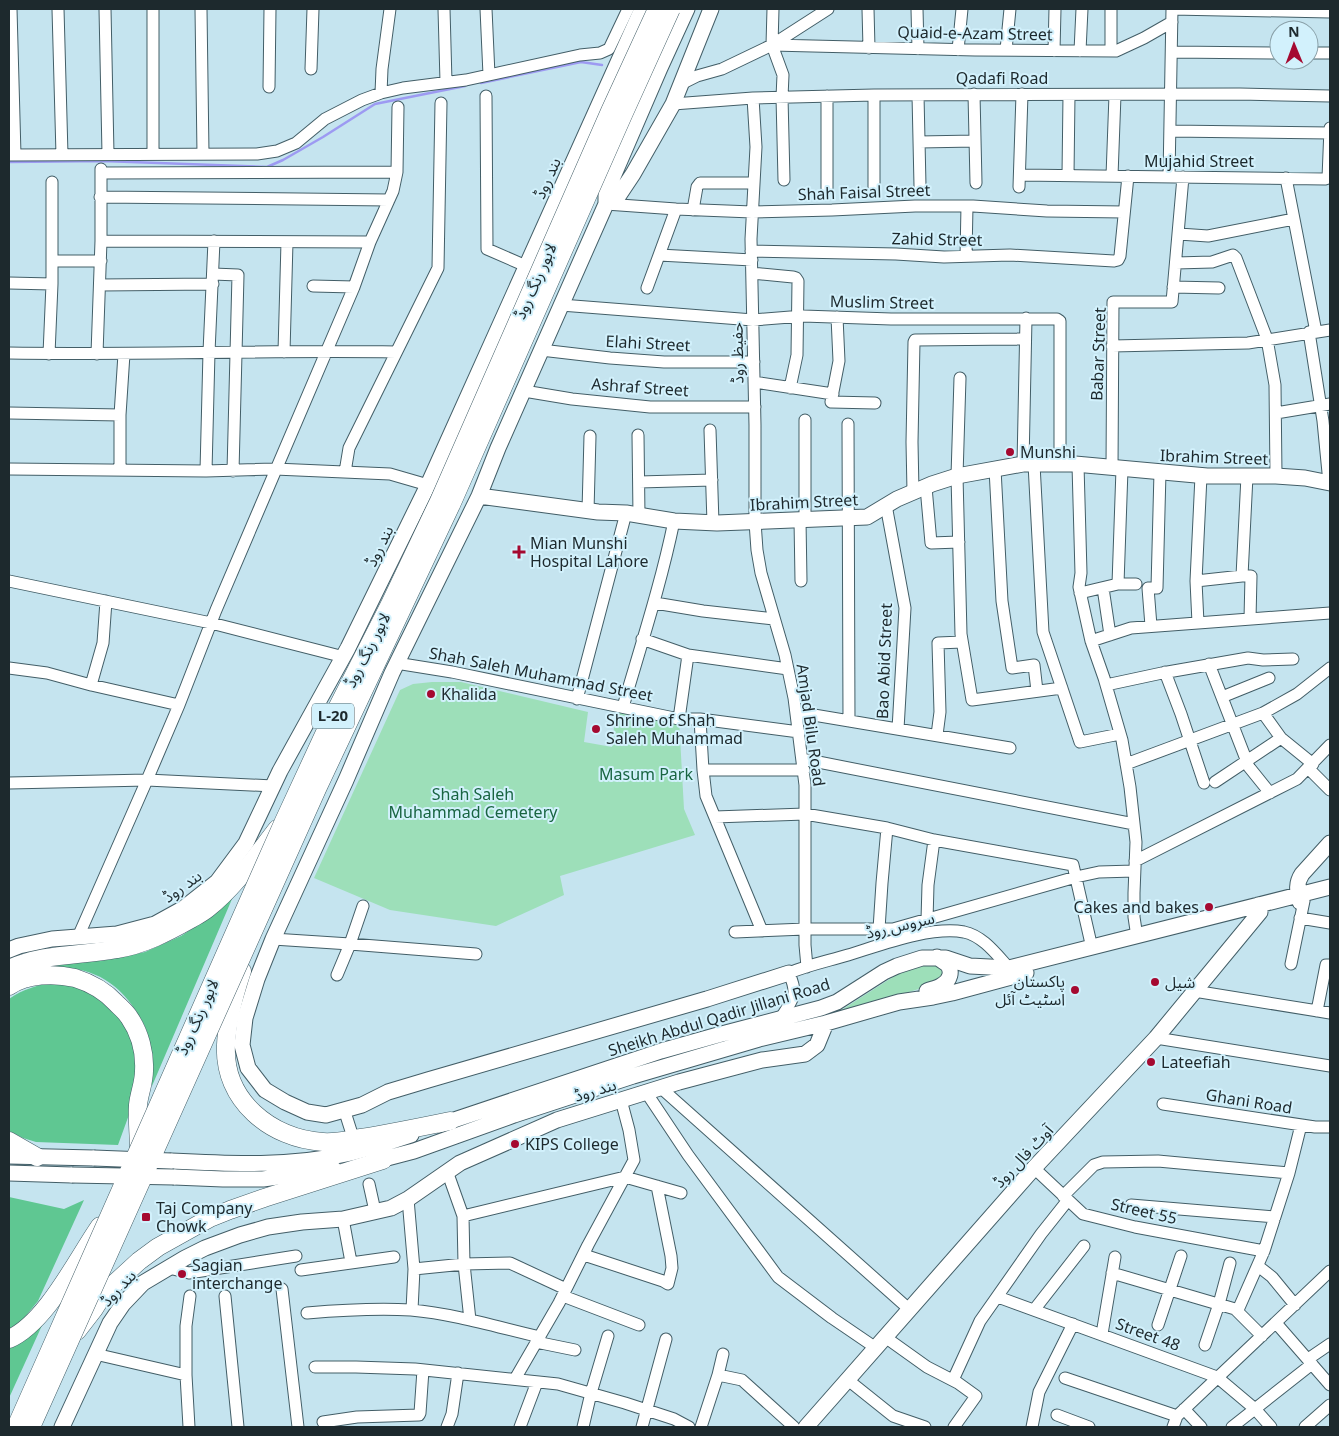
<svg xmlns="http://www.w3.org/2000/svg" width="1339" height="1436" viewBox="0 0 1339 1436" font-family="'Noto Sans','Noto Sans Arabic',sans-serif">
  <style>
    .green { fill: #9ddfb9 }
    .forest { fill: #5fc792 }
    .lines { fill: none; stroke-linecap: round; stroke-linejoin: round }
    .stream { stroke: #9d9af2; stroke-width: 2.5 }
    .minor-casing { stroke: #435e67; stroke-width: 13 }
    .major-casing { stroke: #435e67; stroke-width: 17 }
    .highway-casing { stroke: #435e67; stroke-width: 19 }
    .minor { stroke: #fff; stroke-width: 11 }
    .major { stroke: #fff; stroke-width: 15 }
    .highway { stroke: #fff; stroke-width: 18 }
    .major-bridge-casing { stroke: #435e67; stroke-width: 17; stroke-linecap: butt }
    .highway-bridge-casing { stroke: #435e67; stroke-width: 19; stroke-linecap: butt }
    .major-bridge { stroke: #fff; stroke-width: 15 }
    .highway-bridge { stroke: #fff; stroke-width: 18 }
    .poi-dot { fill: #a50930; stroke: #d2f1fc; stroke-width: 2 }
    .labels { text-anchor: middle; stroke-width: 4; stroke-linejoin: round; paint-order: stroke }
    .shield { fill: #d2f1fc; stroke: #53656b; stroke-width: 1 }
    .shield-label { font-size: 15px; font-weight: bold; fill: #1d292d }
    .street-label { font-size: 16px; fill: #1d292d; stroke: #d2f1fc }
    .poi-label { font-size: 16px; fill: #1d292d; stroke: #d2f1fc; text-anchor: start }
    .park-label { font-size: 16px; fill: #196542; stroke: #d2f1fc }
  </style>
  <rect width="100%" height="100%" fill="#c5e4ef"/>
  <!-- green -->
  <path class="green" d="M432,682h29l127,30 -4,30 28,5 4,-40 63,12 5,90 11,26 -135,41 4,19 -68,31 -106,-16 -76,-32 86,-188 13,-6z
    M922,965l18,1 5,6 -1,6 -10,6 -37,12 -90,25 36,-12 53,-34z"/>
  <!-- forest -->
  <path class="forest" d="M235,892l-83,194c0,-16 1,-35 -4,-50 -2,-10 -7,-17 -12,-25 -21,-33 -49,-45 -88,-44l-2,-3 61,-4 38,-8 36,-16 32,-21z
    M55,982l14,2 25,8 29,25 15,38 -8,57 -12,33 -82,-3 -13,-4 -14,-7v-132c14,-10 29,-14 46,-17z
    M9,1197l55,12 20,-9 -46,101 -18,22 -11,6z
    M44,1321l-35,77v-59z"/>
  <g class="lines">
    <!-- stream -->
    <path class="stream" d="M481,83l100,-21 21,3
      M9,162l94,-1 164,6 16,-7 40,-23 52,-33 90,-18"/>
    <defs>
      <path id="minor" d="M11,9l4,146
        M58,9l4,146
        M105,9l3,145
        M153,9v145
        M201,9l2,145
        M444,9l2,73
        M486,9l3,66
        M773,9l-1,36 11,30 -1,22 2,83
        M868,9l1,39
        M917,9l1,40
        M1172,9l158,3
        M772,45l203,5 141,1 28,-13 28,-16
        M958,50l4,-41
        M1006,50l4,-41
        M1054,51l1,-42
        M1080,51l2,-42
        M1111,51v-42
        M1172,52l107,1
        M1309,53h21
        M311,69l2,-60
        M681,84l16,-8 25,-7 50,-24 56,-36
        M269,87l1,-78
        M381,93l1,-24 8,-60
        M974,94l2,89
        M918,95l2,91
        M486,96l1,153 39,17
        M827,96v92
        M753,98l3,49 -5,92 4,186v97l2,28 4,23 24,82 9,43 11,87v160l2,22
        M673,104l80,-6 121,-3 366,-1 90,2
        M1170,131l160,2
        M919,142l56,-1
        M9,155l248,-1 20,-3 19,-8 29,-24 37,-19 19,-7 22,-5 63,-8 114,-25 20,-2 9,-4 19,-40
        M397,172l1,-65
        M1020,175l305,4 3,-1 2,-50
        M1068,175l1,-80
        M1112,176l3,-81
        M1169,177l3,-168
        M1286,178l30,154
        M874,187v-92
        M1019,187l3,-93
        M100,197l289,3
        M606,204l70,5 76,3 80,-2 83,-4h58l74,5 77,1
        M693,210l4,-23 3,-4h53
        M1179,234l29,2 86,-17
        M101,241l269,1
        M751,251l145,3 48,3 66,-2 104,6 4,-1 2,-4 8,-80
        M659,255l93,5
        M966,256l1,-50
        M52,261h49
        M1176,263l36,-1 21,-7 3,3 31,81 8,46 1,91
        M752,273l41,4 3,1 2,3 -1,74 -7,33
        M213,274l25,1 -5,196
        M9,283l43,1v-102
        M100,285l113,-1
        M313,286l41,1
        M1173,287l46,1
        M647,288l29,-79
        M561,305l192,15 50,-4 88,3h166l3,2v143
        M837,317l2,44 -8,41 44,1
        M1309,332l14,89 6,62
        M1112,346l136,-3 82,-13
        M541,350l69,8 54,4h90
        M284,352l3,-110
        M9,353c129,2 258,-3 387,-1
        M49,354l3,-70
        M97,354l4,-113v-72
        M960,378l-3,98 4,158 11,66 90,-12
        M754,382l79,12
        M524,391l48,8 78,8h105
        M9,413l111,2
        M1276,413l54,-9
        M805,420v100
        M848,424l1,297
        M710,430l3,93
        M638,435l1,81
        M1023,464l3,-146
        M1034,464l9,168 37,110 40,-8
        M1078,465l3,108 -2,14 12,54 13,37 18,62 8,47 6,55 -2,51v24l3,20
        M1112,468l1,-166h59l11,-125
        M9,469l197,2 69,-2 115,5 38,11
        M995,469l7,132 10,67 22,-3 3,26
        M120,470v-55l4,-61
        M206,471l3,-119 5,-111
        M345,472l4,-24 89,-180 3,-165
        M1247,476l-5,100h9l-1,43
        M639,482l73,-2
        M926,487l5,56 28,-1
        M913,492l-1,-50 2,-100 1,-2 110,-1
        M886,505l19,103 -7,121
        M588,511l2,-75
        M800,520l1,61
        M9,581l202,42 133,34
        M1196,581l46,-5
        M1118,584l4,-115
        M1103,588l7,47
        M1080,593l38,-9h18
        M655,603l48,8 71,8
        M1198,623l-2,-42 5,-105
        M1151,626l-3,-38h9l3,-116
        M642,639l46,16 100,14
        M1091,641l40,-13 199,-15
        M396,663l56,9 227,47h21l99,13
        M1209,664l40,103 21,26
        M9,668l38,5 44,12 88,20
        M1165,672l16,42 23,69
        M91,685l12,-42 3,-42
        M1106,685l56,-12 86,-15 15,2 30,-1
        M1222,697l47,-19
        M577,699l49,-186
        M623,707c18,-62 38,-123 51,-186
        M796,712l214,36
        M1263,713l18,25 32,26
        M679,719l9,-64
        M700,719l3,51
        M937,735l3,-23 -2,-69 24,-1
        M803,759l331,65
        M1126,764l137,-51 34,-19 33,-26
        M1308,768l22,22
        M1215,782l66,-44
        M9,783l138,-3 126,6
        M715,817l90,-3 82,14 47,12 139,25 19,83
        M1135,861l162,-82 33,-34
        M1300,918l30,5
        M927,920l1,-35 6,-45
        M879,929l3,-46 5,-55
        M762,931l-56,-135 -3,-26h101
        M735,932l70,-3h88l183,-52 23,-5 35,-1
        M78,937l69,-157 32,-75 37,-95 138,-323 16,-45 23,-51 4,-19 -296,1
        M273,939l77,5 126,10
        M1291,964l13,-63
        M337,975l13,-31 13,-38
        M1194,991l136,22
        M1317,1011l9,-46h4
        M781,1018c12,-21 18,-21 8,-45 19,-8 39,-12 59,-18 33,-10 82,-29 116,-23 19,4 32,22 45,36
        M1156,1038l174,28
        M661,1088l249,222
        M646,1092l42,63 90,122 54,41 44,30
        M1163,1104l152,23h15
        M344,1109l7,22
        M1034,1168l49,46 52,13 129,24
        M447,1171l16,45 1,48 6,56
        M1289,1173l12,-48
        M369,1184l6,27
        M1063,1196l31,-31 9,-3 55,-1 131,12 -25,78 -26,59
        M408,1199l6,70 -2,41
        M1131,1205l144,12
        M463,1216l162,-39 56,16
        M343,1219l8,43
        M584,1255l79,26 5,3 4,-16 -1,-12 -14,-70
        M1258,1266l14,11 23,28
        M169,1268l20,5 107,-17
        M414,1269l50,-5 46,-1 56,26
        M301,1270l93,-13
        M1112,1273l123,36 27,27
        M282,1289l16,138
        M225,1296l13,131
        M563,1296l76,29
        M998,1297l219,80 38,32 16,18
        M1034,1310l50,-64
        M307,1313c35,-3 69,-5 104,-3 44,4 86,17 129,27
        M1276,1323l54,62
        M1158,1325l23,-69
        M1102,1334l13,-77
        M885,1337l42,30 31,16 18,13 -22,31
        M536,1342l39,8
        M1205,1345l14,-41 11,-41
        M95,1354l91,21
        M1308,1359l22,-15
        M315,1367h41l59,2 143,15 67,19 49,16 15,8
        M718,1375l5,-21
        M1065,1378l112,38
        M515,1379l44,-76 29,-58 46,-85 -5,-30 -8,-30
        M848,1380l45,36 32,11
        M953,1380l27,-59 61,-87 27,-34
        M1184,1409l17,18
        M1057,1415l32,12
        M323,1422l34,-5 62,-2 1,-2 3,-43
        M189,1427l-3,-52v-49l4,-30
        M447,1427l5,-13 6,-41
        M520,1427l17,-45
        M583,1427l8,-34 17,-57
        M642,1427l24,-88
        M701,1427l17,-52 24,5 52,47
        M1032,1427l7,-35 34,-68
        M1173,1427l4,-11 153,-145
        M1232,1427l80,-63
        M1305,1427l25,-22"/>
      <path id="major" d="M687,9l-27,59 -54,125v11l-108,244 -19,48 -87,177 -46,107 -73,159 -16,40 -12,39 -3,27 6,23 17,22 20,12 22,10 19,3 36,-10 26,-13 40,-12 279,-81 82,-26
        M606,204l11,-6 16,-24 40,-70 38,-95
        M479,496l119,16 28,1 48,8 43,2 150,-6 30,-18 35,-15 25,-8 66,-12h52l132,12h69l29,2 25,5
        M1300,902c-3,-11 -4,-19 2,-28l28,-31
        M9,950l10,-4 33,-7 65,-5 38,-10 29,-16 33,-26 29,-39 34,-72 68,-123 80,-163 214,-476
        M927,991c5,-2 11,-3 15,-6 8,-4 11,-14 5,-21 -3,-2 -7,-4 -10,-7
        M439,1125l222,-74 57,-16 103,-27 16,-6 47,-30 13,-6 25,-8h24l24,8 39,2 321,-81
        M9,1156l85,2
        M171,1161c59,3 121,6 180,-8 20,-5 40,-11 60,-18
        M372,1162l42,-11 100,-36 119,-39 126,-37 67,-16 73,-21 34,-5 19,-4 74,-20
        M9,1173l63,2
        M174,1177l49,2h40l71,-10
        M62,1427l48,-104 13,-19 20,-21 42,-25 20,-10 35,-13 28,-8 34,-5 41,-3 48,-11 17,-9 52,-36 97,-43 122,-38 83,-22 43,-6 12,-9 9,-22
        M806,1427l228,-259 122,-130 104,-126 -2,-7"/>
      <path id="highway" d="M9,969c34,-16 72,-13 108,-20 26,-4 51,-17 74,-30 5,-3 11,-6 16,-10 28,-22 49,-53 70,-80
        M242,971c-8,24 -15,49 -16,74 -3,55 45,94 97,97 12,1 25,-2 38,-4 30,-5 60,-11 89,-17
        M9,986c18,-12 45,-13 66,-8 16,5 30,13 41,25 5,5 10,9 13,14 11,16 16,36 15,54 0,12 -5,23 -6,34 -1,15 1,30 1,46
        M9,1141l28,16
        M77,1331l17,-22 10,-16 35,-32 19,-14 52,-29 20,-8 34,-12 119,-38
        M9,1339c37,-16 68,-80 91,-113"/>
    </defs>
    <!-- minor casing -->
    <use href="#minor" class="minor-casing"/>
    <!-- major casing -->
    <use href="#major" class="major-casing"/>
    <!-- highway casing -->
    <use href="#highway" class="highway-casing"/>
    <!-- minor -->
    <use href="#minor" class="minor"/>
    <!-- major -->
    <use href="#major" class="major"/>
    <!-- highway -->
    <use href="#highway" class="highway"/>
    <defs>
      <path id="major-bridge" d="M94,1158l77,3
        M72,1175l102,2"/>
      <path id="highway-bridge" d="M16,1427l268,-606 43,-93 63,-124 49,-103 171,-390 47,-102
        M31,1427l286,-638 134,-284 172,-390 48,-106"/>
    </defs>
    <!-- major-bridge casing -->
    <use href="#major-bridge" class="major-bridge-casing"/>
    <!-- highway-bridge casing -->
    <use href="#highway-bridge" class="highway-bridge-casing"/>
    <!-- major-bridge -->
    <use href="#major-bridge" class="major-bridge"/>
    <!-- highway-bridge -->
    <use href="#highway-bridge" class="highway-bridge"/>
  </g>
  <!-- markers -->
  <g class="poi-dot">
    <circle cx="1010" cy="452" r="5"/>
    <path d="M516.5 544.5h5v5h5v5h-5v5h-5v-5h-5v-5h5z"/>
    <circle cx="431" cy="694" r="5"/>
    <circle cx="596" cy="729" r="5"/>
    <circle cx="1209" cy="907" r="5"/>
    <circle cx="1155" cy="982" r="5"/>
    <circle cx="1075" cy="990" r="5"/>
    <circle cx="1151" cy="1062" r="5"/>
    <circle cx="515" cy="1144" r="5"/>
    <rect x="141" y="1212" width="10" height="10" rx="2.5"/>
    <circle cx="182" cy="1274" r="5"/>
  </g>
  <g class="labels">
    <!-- shield labels -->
    <rect class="shield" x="312" y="703.5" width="42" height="25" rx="4"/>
    <g class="shield-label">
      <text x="333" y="721">L-20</text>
    </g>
    <!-- street labels -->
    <g class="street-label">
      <text transform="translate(975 33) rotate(1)" y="6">Quaid-e-Azam Street</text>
      <text x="1002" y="84">Qadafi Road</text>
      <text x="1199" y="167">Mujahid Street</text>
      <text transform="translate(547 178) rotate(-66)" y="6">بند روڈ</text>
      <text transform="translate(864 192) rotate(-2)" y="6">Shah Faisal Street</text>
      <text transform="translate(937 239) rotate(1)" y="6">Zahid Street</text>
      <text transform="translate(535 281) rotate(-66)" y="6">لاہور رنگ روڈ</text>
      <text transform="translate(882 302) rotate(1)" y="6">Muslim Street</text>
      <text transform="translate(648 343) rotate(3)" y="6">Elahi Street</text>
      <text transform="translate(737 353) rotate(-91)" y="6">حفیظ روڈ</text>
      <text transform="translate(1098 354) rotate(-88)" y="6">Babar Street</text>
      <text transform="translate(640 387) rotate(4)" y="6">Ashraf Street</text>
      <text transform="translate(1214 457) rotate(2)" y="6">Ibrahim Street</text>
      <text transform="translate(804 502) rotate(-3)" y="6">Ibrahim Street</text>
      <text transform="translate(379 546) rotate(-64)" y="6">بند روڈ</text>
      <text transform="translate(367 650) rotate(-63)" y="6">لاہور رنگ روڈ</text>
      <text transform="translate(884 661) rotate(-88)" y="6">Bao Abid Street</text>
      <text transform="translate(541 674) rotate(11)" y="6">Shah Saleh Muhammad Street</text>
      <text transform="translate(811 725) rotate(82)" y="6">Amjad Bilu Road</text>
      <text transform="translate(182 886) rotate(-36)" y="6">بند روڈ</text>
      <text transform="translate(900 925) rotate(-13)" y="6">سروس روڈ</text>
      <text transform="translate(197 1017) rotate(-66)" y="6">لاہور رنگ روڈ</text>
      <text transform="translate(719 1017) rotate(-17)" y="6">Sheikh Abdul Qadir Jillani Road</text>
      <text transform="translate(595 1090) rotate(-17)" y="6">بند روڈ</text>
      <text transform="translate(1249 1101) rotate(9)" y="6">Ghani Road</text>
      <text transform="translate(1023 1156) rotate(-47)" y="6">آوٹ فال روڈ</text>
      <text transform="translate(1144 1211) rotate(13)" y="6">Street 55</text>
      <text transform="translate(118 1288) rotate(-47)" y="6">بند روڈ</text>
      <text transform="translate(1148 1334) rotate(20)" y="6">Street 48</text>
    </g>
    <!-- poi labels -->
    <g class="poi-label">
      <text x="1020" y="458">Munshi</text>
      <text x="530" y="549">Mian Munshi<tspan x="530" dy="18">Hospital Lahore</tspan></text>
      <text x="441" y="700">Khalida</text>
      <text x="606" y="726">Shrine of Shah<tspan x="606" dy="18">Saleh Muhammad</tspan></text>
      <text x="1199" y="913" text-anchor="end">Cakes and bakes</text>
      <text x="1065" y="987" text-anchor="end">پاکستان<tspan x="1065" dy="18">اسٹیٹ آئل</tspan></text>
      <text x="1165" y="988">شیل</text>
      <text x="1161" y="1068">Lateefiah</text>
      <text x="525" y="1150">KIPS College</text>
      <text x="156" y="1214">Taj Company<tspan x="156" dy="18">Chowk</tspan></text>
      <text x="192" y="1271">Sagian<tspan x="192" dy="18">interchange</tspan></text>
    </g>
    <!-- park labels -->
    <g class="park-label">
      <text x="646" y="780">Masum Park</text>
      <text x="473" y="800">Shah Saleh<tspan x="473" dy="18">Muhammad Cemetery</tspan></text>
    </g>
  </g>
  <!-- border -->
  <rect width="1339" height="1436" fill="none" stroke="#1d292d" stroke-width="20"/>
  <!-- north arrow -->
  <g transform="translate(1294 45) rotate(359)"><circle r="24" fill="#d2f1fc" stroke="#8aa1a9"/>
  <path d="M0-4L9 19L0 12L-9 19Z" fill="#a50930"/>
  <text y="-8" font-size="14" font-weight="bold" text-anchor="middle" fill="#1d292d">N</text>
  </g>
</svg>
